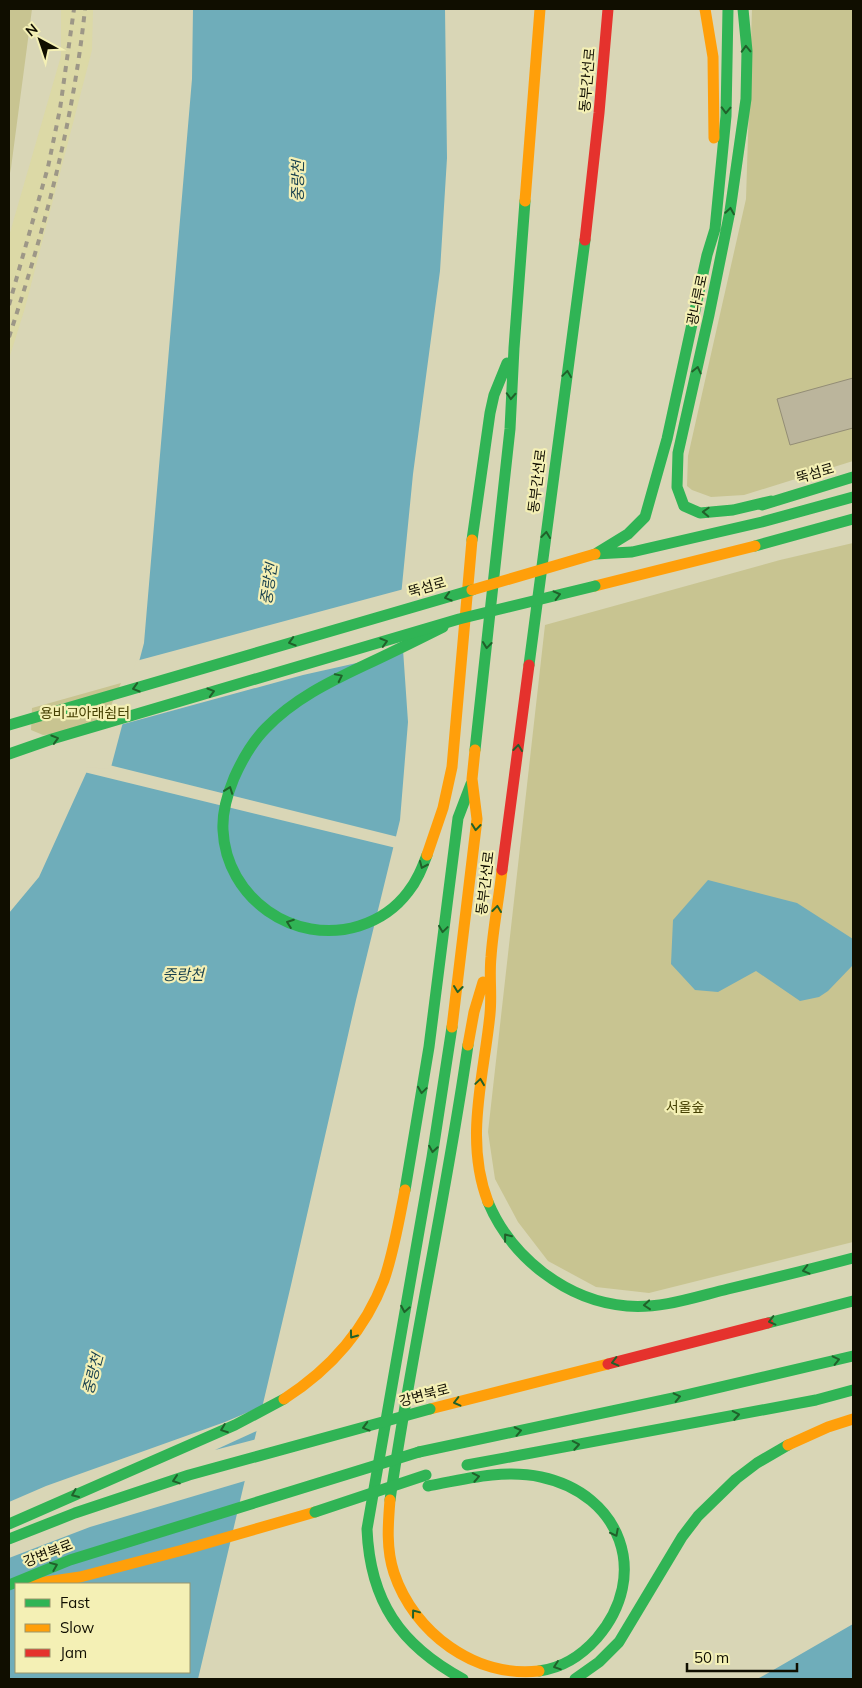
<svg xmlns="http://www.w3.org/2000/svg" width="862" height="1688" viewBox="0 0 862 1688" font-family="Mulish,'Noto Sans KR',sans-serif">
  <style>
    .built { fill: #dcd9a6 }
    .green { fill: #c8c491 }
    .water { fill: #6fadba; fill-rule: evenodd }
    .pier { fill: #d9d6b6 }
    .building { fill: #bbb59c; stroke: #938d75 }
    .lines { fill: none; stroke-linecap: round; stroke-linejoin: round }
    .fast { stroke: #30b455; stroke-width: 11 }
    .slow { stroke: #ff9f0a; stroke-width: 11 }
    .jam { stroke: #e5322d; stroke-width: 11 }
    .rail { stroke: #9d9787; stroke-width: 4; stroke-dasharray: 6 6; stroke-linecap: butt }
    .fast-bridge { stroke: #30b455; stroke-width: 11 }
    .slow-bridge { stroke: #ff9f0a; stroke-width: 11 }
    .oneway { stroke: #20612a }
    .labels { text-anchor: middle; stroke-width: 4.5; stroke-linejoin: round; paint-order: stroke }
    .street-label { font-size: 14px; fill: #100e00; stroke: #f4f0b5 }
    .park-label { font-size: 14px; fill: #464103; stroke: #f4f0b5 }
    .water-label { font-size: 15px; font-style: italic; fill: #173f4d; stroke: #f4f0b5 }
  </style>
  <rect width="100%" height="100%" fill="#d9d6b6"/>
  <!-- built -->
  <path class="built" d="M61,9h32l-1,41 -67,258 -16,51v-123l52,-180z"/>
  <!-- green -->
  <path class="green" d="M9,9h23l-21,159 -2,10z
    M752,9h101v452l-109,34 -33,2 -19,-7 -5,-4 1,-30 58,-257z
    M853,543v699l-204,51 -53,-6 -48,-26 -30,-39 -23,-43 -7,-47 57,-507 235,-65z
    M121,683l-21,47 -57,5 -12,-5 1,-22z"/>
  <!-- water -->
  <path class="water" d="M193,9h252l2,149 -7,113 -27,203 -13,132 8,116 -8,98 -44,180 -65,285 -93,394h-189v-766l30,-36 49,-108 22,2 34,-128 48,-564zM16,1584h173v88h-173z
    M708,880l89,23 56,36v26l-25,26 -9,6 -19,4 -44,-30 -38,21 -23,-2 -24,-26 2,-44z
    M853,1624v55h-96l4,-2z"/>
  <!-- pier -->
  <path class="pier" d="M404,589l-1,18 3,45 -103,23 -183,50 16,-64z
    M109,765l289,72 -2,11 -312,-76 3,-5 21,2z
    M265,1405l-6,25 -44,20 42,-11 -9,41 -158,47 -81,31v-56l37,-16 179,-64z"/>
  <!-- building -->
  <path class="building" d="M853,378v50l-63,17 -13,-46z"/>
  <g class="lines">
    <!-- fast -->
    <path class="fast" d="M743,9l4,42 -1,48 -16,112 -21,104 -31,138 -1,34 7,19 16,7 33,-3 38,-9
      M762,505l91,-28
      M472,540l18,-127 4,-18 13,-32
      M755,546l98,-27
      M597,553l31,-19 17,-17 22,-78 40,-184 8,-26 11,-113 2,-107
      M595,554l37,-2 130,-30 91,-25
      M529,665l56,-425
      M475,750l35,-321 4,-81 11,-147
      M427,855c-5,13 -10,26 -19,37 -12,16 -30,28 -49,34 -65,20 -133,-28 -136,-96 -1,-19 4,-35 11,-52 8,-18 18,-36 32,-50 28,-29 63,-46 99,-63 26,-12 52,-25 78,-38
      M452,1027l-20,130 -65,372c3,72 33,116 96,150
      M405,1190l24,-143 29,-229 13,-34
      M488,1202c23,55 78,99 139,104 34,3 68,-9 101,-17 42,-10 83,-20 125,-31
      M768,1323l85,-22
      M419,1452l259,-55 175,-41
      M467,1465l349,-65 37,-10
      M428,1486c37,-7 76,-17 113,-9 80,17 110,98 56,161 -15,17 -35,30 -58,33
      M390,1500c22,-152 56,-302 78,-455
      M9,1524l226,-99 49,-26
      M575,1679l24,-17 20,-20 63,-105 16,-21 38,-37 21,-16 31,-18"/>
    <!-- slow -->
    <path class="slow" d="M705,9l8,48 1,81
      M525,201l15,-192
      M595,586l160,-40
      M427,855l16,-47 9,-41 20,-227
      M452,1027l25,-208 -5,-40 3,-29
      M468,1045l6,-33 9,-30
      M488,1202c-24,-62 -4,-126 2,-188 2,-19 -1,-38 1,-57 2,-29 8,-58 11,-87
      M284,1399c45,-29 81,-69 100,-119 10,-29 15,-60 21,-90
      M430,1409l178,-45
      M788,1445l40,-18 25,-8
      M390,1500c-2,24 -4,49 4,73 20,60 81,105 145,98
      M32,1584l48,-7 103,-27 132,-38"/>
    <!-- jam -->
    <path class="jam" d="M585,240l14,-127 9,-104
      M502,870l27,-205
      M608,1364l160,-41"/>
    <!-- rail -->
    <path class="rail" d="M9,305l39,-138 12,-58 14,-100
      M9,337c36,-109 64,-214 76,-328"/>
    <!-- fast-bridge -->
    <path class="fast-bridge" d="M9,725l463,-135
      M9,754l43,-15 407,-120 136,-33
      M315,1512l111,-37
      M9,1539l66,-26 114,-38 241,-66
      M9,1585l61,-25 349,-108"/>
    <!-- slow-bridge -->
    <path class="slow-bridge" d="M472,590l123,-36"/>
  </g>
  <!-- one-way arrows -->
  <defs><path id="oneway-chevron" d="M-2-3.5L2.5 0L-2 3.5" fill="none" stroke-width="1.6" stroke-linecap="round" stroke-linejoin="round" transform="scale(1.25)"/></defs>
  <g class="oneway">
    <use href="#oneway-chevron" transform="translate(746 49) rotate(-92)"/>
    <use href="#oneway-chevron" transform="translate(726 110) rotate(92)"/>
    <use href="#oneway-chevron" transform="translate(730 211) rotate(-81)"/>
    <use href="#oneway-chevron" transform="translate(697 370) rotate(-77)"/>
    <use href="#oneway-chevron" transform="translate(567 374) rotate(-82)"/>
    <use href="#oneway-chevron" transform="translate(511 396) rotate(93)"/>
    <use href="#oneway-chevron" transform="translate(706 512) rotate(-178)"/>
    <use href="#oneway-chevron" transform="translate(546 535) rotate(-83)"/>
    <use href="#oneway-chevron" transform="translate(557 595) rotate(-14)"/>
    <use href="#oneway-chevron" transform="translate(448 597) rotate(164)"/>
    <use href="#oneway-chevron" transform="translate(292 642) rotate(164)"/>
    <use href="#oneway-chevron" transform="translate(384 642) rotate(-16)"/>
    <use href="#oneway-chevron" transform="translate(487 645) rotate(96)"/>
    <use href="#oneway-chevron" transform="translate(339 677) rotate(-26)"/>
    <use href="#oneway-chevron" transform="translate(136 688) rotate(164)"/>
    <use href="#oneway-chevron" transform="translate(211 692) rotate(-16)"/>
    <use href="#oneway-chevron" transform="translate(55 739) rotate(-17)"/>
    <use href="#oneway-chevron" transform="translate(518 748) rotate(-83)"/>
    <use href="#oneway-chevron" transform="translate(229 790) rotate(-70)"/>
    <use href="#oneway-chevron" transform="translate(476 827) rotate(96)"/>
    <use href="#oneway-chevron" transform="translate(423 865) rotate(114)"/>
    <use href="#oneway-chevron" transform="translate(497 909) rotate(-83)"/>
    <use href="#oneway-chevron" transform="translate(290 923) rotate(-160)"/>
    <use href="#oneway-chevron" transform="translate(443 929) rotate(98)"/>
    <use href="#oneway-chevron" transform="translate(458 989) rotate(97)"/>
    <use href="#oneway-chevron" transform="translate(480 1082) rotate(-82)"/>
    <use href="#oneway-chevron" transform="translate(422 1090) rotate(98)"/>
    <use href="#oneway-chevron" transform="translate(433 1149) rotate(99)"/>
    <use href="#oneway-chevron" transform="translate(507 1237) rotate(-128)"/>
    <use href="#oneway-chevron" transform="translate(806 1270) rotate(166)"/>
    <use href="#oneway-chevron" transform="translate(647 1305) rotate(175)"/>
    <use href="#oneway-chevron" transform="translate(405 1309) rotate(100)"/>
    <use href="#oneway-chevron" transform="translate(772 1321) rotate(166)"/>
    <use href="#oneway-chevron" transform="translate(353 1335) rotate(126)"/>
    <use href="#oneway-chevron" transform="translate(836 1360) rotate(-13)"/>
    <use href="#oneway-chevron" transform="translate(615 1362) rotate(166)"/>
    <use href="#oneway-chevron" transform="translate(677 1397) rotate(-13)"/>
    <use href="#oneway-chevron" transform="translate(457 1402) rotate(166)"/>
    <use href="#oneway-chevron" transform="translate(736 1415) rotate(-10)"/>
    <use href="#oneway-chevron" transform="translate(366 1427) rotate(165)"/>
    <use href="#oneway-chevron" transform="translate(224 1429) rotate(159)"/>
    <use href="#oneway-chevron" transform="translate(518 1431) rotate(-12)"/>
    <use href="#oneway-chevron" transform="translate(576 1445) rotate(-10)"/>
    <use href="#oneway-chevron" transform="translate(476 1477) rotate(-11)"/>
    <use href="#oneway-chevron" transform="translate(176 1480) rotate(162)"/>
    <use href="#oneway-chevron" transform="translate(75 1494) rotate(157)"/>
    <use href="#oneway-chevron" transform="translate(615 1533) rotate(63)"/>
    <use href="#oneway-chevron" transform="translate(54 1566) rotate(-22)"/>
    <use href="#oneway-chevron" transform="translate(415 1613) rotate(-127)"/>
    <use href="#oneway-chevron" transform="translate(557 1666) rotate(161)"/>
  </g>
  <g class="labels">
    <!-- street labels -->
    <g class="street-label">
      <text transform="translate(587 80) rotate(-85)" y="5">동부간선로</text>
      <text transform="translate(697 300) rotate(-78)" y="5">광나루로</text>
      <text transform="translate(815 473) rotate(-16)" y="5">뚝섬로</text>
      <text transform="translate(537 481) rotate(-83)" y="5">동부간선로</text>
      <text transform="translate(427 587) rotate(-16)" y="5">뚝섬로</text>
      <text transform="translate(485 883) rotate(-83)" y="5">동부간선로</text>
      <text transform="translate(424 1395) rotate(-15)" y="5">강변북로</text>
      <text transform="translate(48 1553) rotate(-21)" y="5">강변북로</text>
    </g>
    <!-- park labels -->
    <g class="park-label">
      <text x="85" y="718">용비교아래쉼터</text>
      <text x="685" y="1112">서울숲</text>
    </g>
    <!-- water labels -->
    <g class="water-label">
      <text transform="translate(298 181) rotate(-89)" y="5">중랑천</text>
      <text transform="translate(269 584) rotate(-82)" y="5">중랑천</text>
      <text x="183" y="980">중랑천</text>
      <text transform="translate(93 1374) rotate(-75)" y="5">중랑천</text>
    </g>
  </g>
  <!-- border -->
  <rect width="862" height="1688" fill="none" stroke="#100e00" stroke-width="20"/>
  <!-- legend -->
  <rect x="15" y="1583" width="175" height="90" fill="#f4f0b5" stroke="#99966d"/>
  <rect x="25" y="1599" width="25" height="8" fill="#30b455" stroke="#99966d"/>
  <text x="60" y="1608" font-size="15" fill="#100e00">Fast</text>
  <rect x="25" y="1624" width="25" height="8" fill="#ff9f0a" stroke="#99966d"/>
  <text x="60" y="1633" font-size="15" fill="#100e00">Slow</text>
  <rect x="25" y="1649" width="25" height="8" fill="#e5322d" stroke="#99966d"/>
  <text x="60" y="1658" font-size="15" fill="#100e00">Jam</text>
  <!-- north arrow -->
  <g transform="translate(40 40) rotate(320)" stroke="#f4f0b5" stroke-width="4" paint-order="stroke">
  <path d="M0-4L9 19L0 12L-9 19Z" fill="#100e00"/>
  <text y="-8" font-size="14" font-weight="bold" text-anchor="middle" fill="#100e00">N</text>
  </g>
  <!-- scale -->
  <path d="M687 1663v8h110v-8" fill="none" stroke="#100e00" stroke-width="2.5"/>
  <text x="694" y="1663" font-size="15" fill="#100e00" stroke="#f4f0b5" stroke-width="4" paint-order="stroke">50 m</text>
</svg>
